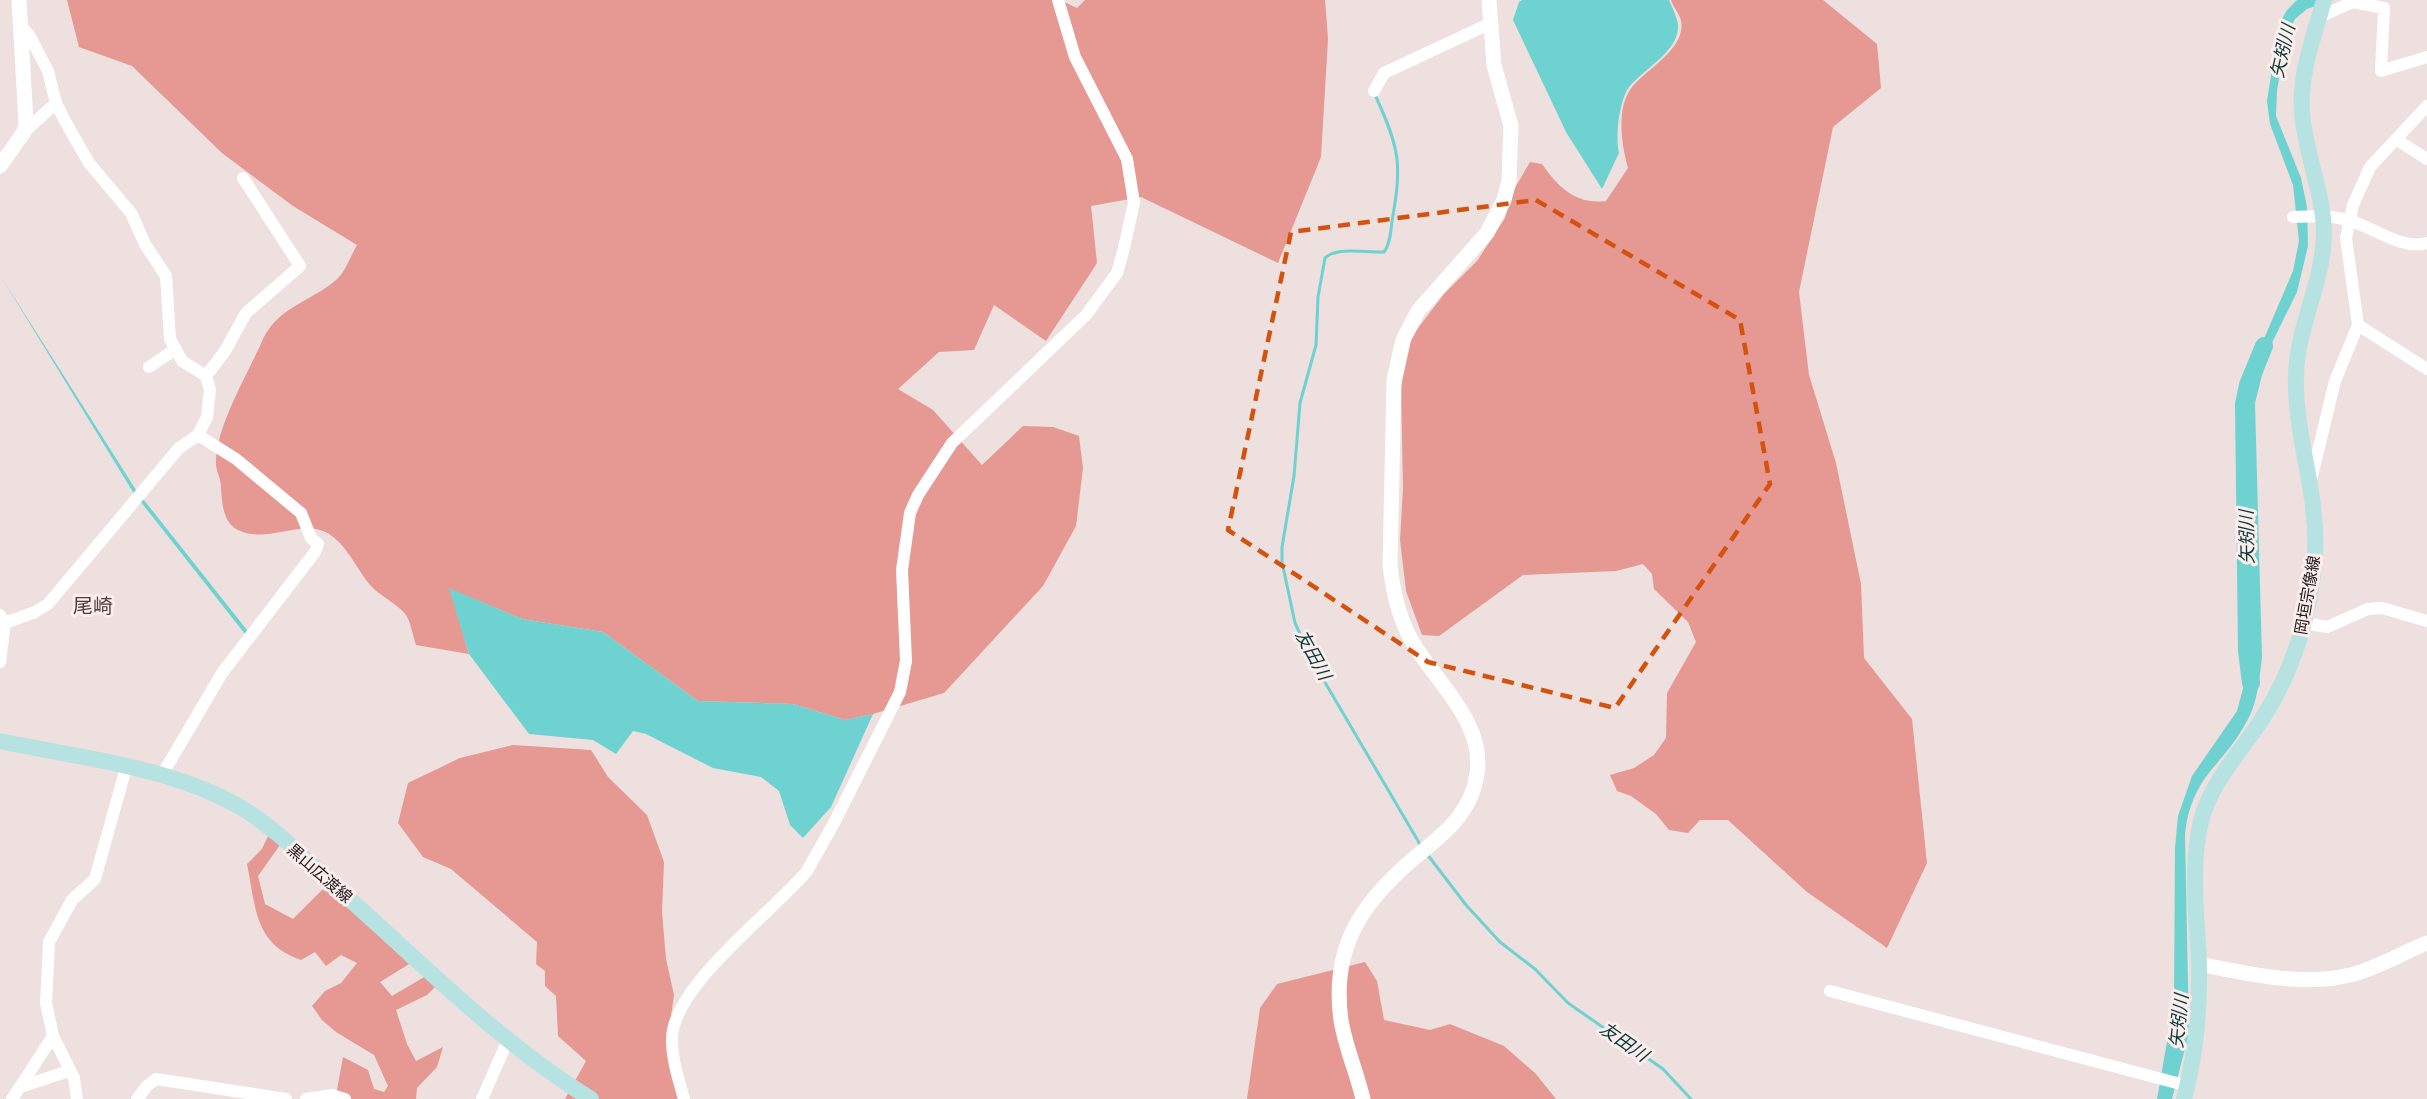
<svg xmlns="http://www.w3.org/2000/svg" width="2427" height="1099" viewBox="0 0 2427 1099" font-family="'Work Sans','Noto Sans JP',sans-serif">
  <style>
    .forest { fill: #e69892 }
    .water { fill: #6ed2d1 }
    .lines { fill: none; stroke-linecap: round; stroke-linejoin: round }
    .stream { stroke: #6ed2d1; stroke-width: 3 }
    .river { stroke: #6ed2d1; stroke-width: 18 }
    .minor { stroke: #fff; stroke-width: 12 }
    .tertiary { stroke: #fff; stroke-width: 15 }
    .secondary { stroke: #b7e2e2; stroke-width: 16 }
    .marked { fill: none; stroke: #d4520d; stroke-width: 4.5; stroke-dasharray: 12 8; stroke-linejoin: round }
    .labels { text-anchor: middle; stroke-width: 6; stroke-linejoin: round; paint-order: stroke }
    .street-label { font-size: 16px; fill: #1b1616; stroke: #fbedeb }
    .water-label { font-size: 18px; font-style: italic; fill: #073939; stroke: #fbedeb }
    .quarter-label { font-size: 20px; fill: #4b403f; stroke: #fbedeb }
  </style>
  <rect width="100%" height="100%" fill="#ede0de"/>
  <!-- forest -->
  <path class="forest" d="M67,0h993l17,8 8,-8h240l3,39 -7,118 -43,106 -137,-66 -50,9 6,57 -51,78 -52,-36 -20,45 -35,2 -41,37 35,21 49,55 41,-39 30,1 26,9 4,32 -7,58 -33,60 -99,107 -71,21 -28,6 -52,-16 -95,-3 -95,-69 -81,-13 -72,-30 19,65 -53,-9c-3,-9 -5,-22 -10,-30 -9,-12 -25,-18 -35,-29 -16,-18 -29,-54 -56,-57 -25,-3 -47,11 -72,3 -20,-6 -21,-27 -22,-45 0,-9 -6,-17 -5,-26 1,-37 32,-87 47,-122 15,-32 49,-38 73,-59 9,-7 15,-25 21,-35l-64,-39 -71,-53 -90,-87 -53,-19z
    M1671,0h152l54,44 4,44 -48,39 -34,165 10,83 27,88 25,121 3,74 48,61 15,144 -40,85 -80,-56 -79,-72h-28l-12,13 -19,-3 -13,-16 -25,-18 -14,-5 -7,-16 24,-7 20,-13 12,-17 1,-45 29,-51 -8,-20 -34,-33 -2,-15 -9,-10 -27,7 -93,4 -84,61 -17,-1 -16,-44 -6,-51 3,-51 -2,-102 11,-51 32,-42 33,-33 28,-43 7,-25 18,-31 12,2c16,23 34,41 64,37l22,-33c-6,-22 -12,-57 2,-78 12,-19 57,-40 51,-69 -1,-7 -8,-14 -10,-21z
    M513,745l78,5 17,27 39,38 17,47 -2,50 4,47 8,36 -3,21 9,83h-115l21,-38 -28,-25 -2,-40 -11,-10v-15l-9,-7 1,-22 -86,-73 -28,-12 -25,-34 10,-40 52,-25z
    M268,836l12,9 -22,31 7,28 28,15 30,-30 7,-2 84,74 -34,21 12,14 34,-20 12,8 -11,11 -31,15 11,34 9,17 27,-14 -6,20 -20,21 -1,11h-74l-5,-9 6,-33 25,13 6,19 10,3 4,-6 -14,-31 -38,-23 -14,-12 -10,-14 13,-15 16,-8 16,-20 -16,-8 -15,11 -11,-14 -14,8c-47,-16 -45,-52 -54,-96l15,-15z
    M1365,962l12,19 7,39 46,10 20,-6 54,22 31,27 21,26h-309l13,-91 17,-24z"/>
  <!-- water -->
  <path class="water" d="M1522,0h147c3,7 9,19 9,26 1,27 -40,46 -51,64 -8,15 -12,47 -8,63l-17,36 -36,-57 -53,-112 6,-18z
    M2297,0h36l-26,9 -12,10 -7,14 -11,57 -1,26 25,62 6,29 1,39 -11,46 -29,59 -13,52 7,255c-3,21 -4,44 -15,63 -25,47 -55,53 -62,113l4,199 -17,66h-15l17,-97 1,-154 3,-32 14,-40 45,-65 11,-41 1,-116 -4,-108 3,-49 15,-56 30,-70 6,-30 -6,-56 -23,-61 -3,-23 12,-77 8,-14z
    M0,275l136,215 111,140 -2,4 -112,-142z
    M449,588l73,31 81,13 95,69 95,3 52,16 28,-6 -42,93 -28,31 -13,-13 -11,-34 -18,-14 -48,-9 -67,-34 -13,-3 -17,23 -23,-14 -64,-6 -60,-80z"/>
  <g class="lines">
    <!-- stream -->
    <path class="stream" d="M1376,97c24,52 26,68 16,124 -1,10 -2,23 -8,31 -16,1 -47,-6 -59,6l-7,39 -2,48 -16,58 -6,73 -12,71v15l13,61 18,39 108,184
      M1427,854l39,51 34,37 35,27 33,34 95,66 28,30"/>
    <!-- river -->
    <path class="river" d="M2251,683l-4,-32 -3,-247 4,-19 16,-39"/>
    <!-- minor -->
    <path class="minor" d="M2319,17l34,-15 31,6 -3,63 46,-14
      M1374,91l10,-18 105,-49
      M2427,106l-57,61 -17,38 -7,33 12,87 69,44
      M24,132l32,-29
      M2397,140l30,19
      M2293,217c19,-1 36,-2 55,3 24,6 54,31 79,23
      M149,367l27,-18
      M206,376l19,-25 21,-38 54,-47 -57,-88
      M2311,480l24,-99 23,-56
      M0,615l5,8 -5,39
      M5,623l30,-11 13,-8 131,-156 19,-13 9,-18 3,-27 -4,-14 -24,-15 -12,-22 -4,-63 -21,-32 -14,-31 -42,-50 -24,-42 -9,-18 -8,-32 -19,-36 -8,-9
      M2304,623l23,4 41,-18 14,-1 45,13
      M162,775l60,-102 93,-121 3,-8 -7,-6 -10,-25 -65,-54 -38,-24
      M1830,991l358,95
      M20,1087l33,-51
      M12,1099l8,-12 49,-16
      M77,1099l-3,-21 -21,-42 -7,-33 3,-61 23,-42 23,-21 31,-111
      M137,1099l10,-13 9,-7 130,20
      M306,1099l26,-4 13,4
      M482,1099l26,-59
      M684,1099c-5,-18 -12,-39 -12,-59 -1,-53 100,-127 135,-169l27,-48 66,-131 6,-31 -4,-91 8,-57 8,-18 34,-52 134,-128 31,-42 6,-21 11,-49 -7,-44 -52,-102 -17,-57"/>
    <!-- tertiary -->
    <path class="tertiary" d="M0,166l24,-34 2,-9 -7,-123
      M2199,964c47,9 103,23 151,11 26,-6 52,-22 77,-32
      M1363,1099c-6,-26 -18,-53 -22,-79 -11,-78 26,-124 83,-170 26,-21 48,-41 53,-76 8,-51 -40,-91 -64,-131 -14,-24 -20,-50 -23,-78l4,-185 9,-40 15,-29 69,-78 17,-33 5,-19 2,-55 -17,-61 -5,-65"/>
    <!-- secondary -->
    <path class="secondary" d="M0,741c76,16 163,25 231,61 40,21 73,56 106,86 82,72 161,154 254,211
      M2184,1099c12,-45 16,-89 15,-136 -2,-46 -9,-97 2,-142 9,-36 35,-64 55,-93 36,-52 56,-114 59,-177 3,-60 -21,-117 -19,-176 1,-48 27,-92 28,-140 0,-42 -19,-81 -22,-123 -3,-37 12,-76 22,-112"/>
  </g>
  <!-- marked area -->
  <path class="marked" d="M1536,200l204,120 30,164 -155,224 -187,-46 -200,-132 63,-298z"/>
  <g class="labels">
    <!-- street labels -->
    <g class="street-label">
      <text transform="translate(2307 595) rotate(-80)" y="6">岡垣宗像線</text>
      <text transform="translate(320 873) rotate(41)" y="6">黒山広渡線</text>
    </g>
    <!-- water labels -->
    <g class="water-label">
      <text transform="translate(2283 51) rotate(-77)" y="6">矢矧川</text>
      <text transform="translate(2247 537) rotate(-91)" y="6">矢矧川</text>
      <text transform="translate(1313 655) rotate(61)" y="6">友田川</text>
      <text transform="translate(2179 1021) rotate(-84)" y="6">矢矧川</text>
      <text transform="translate(1624 1042) rotate(35)" y="6">友田川</text>
    </g>
    <!-- quarter labels -->
    <g class="quarter-label">
      <text x="93" y="613">尾崎</text>
    </g>
  </g>
</svg>
